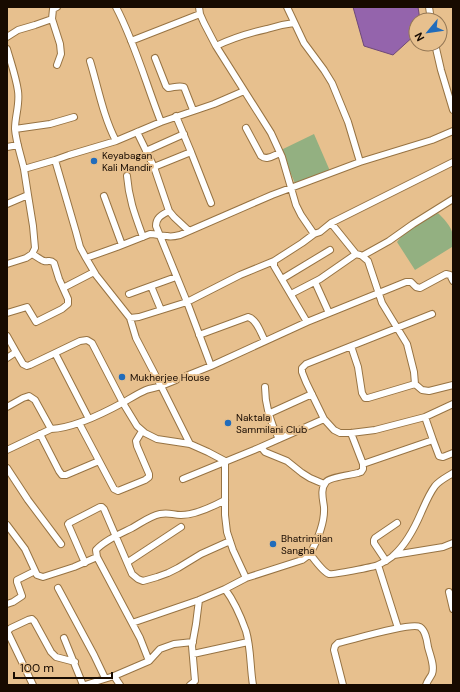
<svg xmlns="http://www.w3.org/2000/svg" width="460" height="692" viewBox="0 0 460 692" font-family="'DM Sans',sans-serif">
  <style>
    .green { fill: #93b081 }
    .water { fill: #9464ac; stroke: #6e4978 }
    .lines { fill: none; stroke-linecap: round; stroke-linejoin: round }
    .minor-casing { stroke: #977343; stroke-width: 8 }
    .minor { stroke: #fff; stroke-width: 6 }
    .poi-dot { fill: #216cbb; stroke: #e7c08e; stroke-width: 1.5 }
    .labels { text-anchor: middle; stroke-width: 4; stroke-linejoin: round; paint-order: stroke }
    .poi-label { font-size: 10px; fill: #170a00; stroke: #e7c08e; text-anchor: start }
  </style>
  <rect width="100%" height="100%" fill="#e7c08e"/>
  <!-- green -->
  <path class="green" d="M314,134l16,37 -34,15 -15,-36z
    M438,213c11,11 18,19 14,34l-37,23 -18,-28c10,-14 27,-21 41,-29z"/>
  <!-- water -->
  <path class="water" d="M353,7h65l2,13h-4v14l-23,21 -29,-9z"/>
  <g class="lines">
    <defs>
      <path id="minor" d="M116,7c19,36 30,77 45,115
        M199,7l1,7 4,9 12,23 55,87 11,24 14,48 5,10 13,19
        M287,7l17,36 20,27 8,13 16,39 12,40
        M429,7l2,13
        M52,19l8,25 1,10 -4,11
        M7,37l11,-7 17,-5 17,-6 1,-10 4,-2
        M131,41l69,-27
        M435,44l6,26 12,40
        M216,46c17,-8 33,-13 51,-17 9,-3 18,-5 27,-6
        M7,49c4,14 9,28 11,42 2,13 -3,25 -3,38 1,13 6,27 9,40
        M155,58l11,28 2,2c5,0 10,-3 16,-1l9,23
        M90,61c8,26 13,55 26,80
        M246,128l15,28c6,5 13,-1 19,-3
        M15,129l35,-5 24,-7
        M137,132l17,35 15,44
        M7,147l11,-2
        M146,151l38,-17
        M191,152l20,51
        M154,167l37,-15 -15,-36
        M127,176c2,24 8,39 16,61
        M104,196l18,49
        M453,199l-40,25 -24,17 -27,15 6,5 14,42 25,41 7,28 1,12 7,6 7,1 24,-6
        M7,204l21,-9 -4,-26 31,-9 14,-5 47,-14 45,-19 53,-18 30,-13
        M331,223l25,31 4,1
        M189,231l-15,-14 -5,-6c-7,4 -13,6 -13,15l31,76 53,-27 34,-14
        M86,258l31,-11 33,-13c6,0 11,2 17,2 4,1 9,0 13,-1l92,-40 88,-33 72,-22 21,-9
        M7,264l19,-6 6,-4 3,-6 -2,-22 -5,-31
        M282,279l48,-29
        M315,282l14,31
        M63,288l31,-16
        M129,294l22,-8
        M291,294l29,-15 36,-25
        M161,310l-10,-24 25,-9
        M7,313l20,-6 9,15 26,-13 6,-5v-5l-9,-20 -5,-16c-4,-4 -5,-1 -10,-2 -3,-1 -8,-5 -12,-7
        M432,314l-126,50 -4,4v4l4,10 18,37 10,11 6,3h11l24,-3 50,-13 28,-13
        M130,318l9,-1 48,-15 24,64 96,-44 99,-40h5l5,5 4,1 26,-14 4,1 3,6
        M307,322l-33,-56v-5l28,-18 12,-9 6,-2 11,-9 122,-61
        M199,335l49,-18c9,2 13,17 17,24
        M7,336l9,16
        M351,346l7,21 4,26 3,5h3l47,-14
        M55,353l34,66
        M7,358l9,-6 7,12 4,2 3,-1 50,-24 7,-1 5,3 31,60 14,23 8,7 12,6 33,5 18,8 17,9v54l2,17 6,18 13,28
        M186,376l25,-10
        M176,380l-15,6 29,58
        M265,387c0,19 5,35 14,52
        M7,407l16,-9 6,-2 6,4 16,29c23,-1 53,-16 73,-27 7,-4 15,-9 22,-12 5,-2 10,-2 15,-4l-25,-48 -6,-20 -34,-43 -10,-17 -6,-11 -4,-15 -21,-72
        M268,414l44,-20
        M425,417l8,23 6,16 4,1 10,-4
        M79,423l35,66 4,2 27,-11 4,-3v-3l-12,-28 -1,-5 6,-10
        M40,434l19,37 3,4h4l33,-14
        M261,447l4,5 22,9 15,12 8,5 14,6
        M7,450l44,-21
        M363,464l70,-24
        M7,468l21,32 33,44
        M183,479l71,-29 70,-31
        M7,525l18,24 12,26 6,2 31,-10 23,-10
        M310,554c7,-13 15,-31 14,-47 -1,-8 -4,-18 2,-25 4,-5 25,-7 32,-9l3,-1 2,-3v-5l-12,-31
        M394,555l49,-8 10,-4
        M386,561l-12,-18v-3l1,-2 22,-15
        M128,562l53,-35
        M85,563l-17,-39 1,-1 31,-16h2l2,2 28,65 6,5 5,2 14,-4 11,-4 10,-5 23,-14 29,-13
        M378,565c6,-3 12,-6 16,-10 11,-10 21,-28 27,-42 4,-9 8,-19 14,-27 5,-6 12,-9 18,-13
        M58,588l36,67 11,23
        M225,589l21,-11 56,-18 8,-6c4,5 13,18 19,20 4,1 44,-7 49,-9l20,63
        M449,592l4,17
        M7,604l6,-2 9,-6 -5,-14v-2l18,-9
        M132,623l67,-23 26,-11c9,12 16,28 21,42 5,17 4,36 7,54
        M64,638l19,47
        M193,654l55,-12
        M149,661l-9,-23 -43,-81 -1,-7c9,-10 24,-16 36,-22 9,-5 18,-12 28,-14 9,-2 13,1 21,1 15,0 31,-8 44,-15
        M114,676l6,9
        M33,685l-24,-50c-2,-3 -1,-5 2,-7l17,-8 4,-1 2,2 17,31 5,5 19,5
        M85,685l29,-9 35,-15 11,-12 14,-5 19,-2
        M190,685l5,-4 -3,-35 4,-22 3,-24
        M343,685l-9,-35 1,-4 3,-3c14,-3 73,-21 82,-16 6,4 7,14 8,20 2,8 7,19 4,27 -2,4 -5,7 -6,11"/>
    </defs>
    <!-- minor casing -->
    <use href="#minor" class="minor-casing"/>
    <!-- minor -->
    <use href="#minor" class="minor"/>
  </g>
  <!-- markers -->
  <g class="poi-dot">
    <circle cx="94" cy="161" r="4"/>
    <circle cx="122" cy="377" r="4"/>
    <circle cx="228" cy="423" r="4"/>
    <circle cx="273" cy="544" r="4"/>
  </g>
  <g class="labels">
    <!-- poi labels -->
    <g class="poi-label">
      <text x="102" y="159">Keyabagan<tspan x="102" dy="12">Kali Mandir</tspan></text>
      <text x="130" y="381">Mukherjee House</text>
      <text x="236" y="421">Naktala<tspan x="236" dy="12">Sammilani Club</tspan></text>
      <text x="281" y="542">Bhatrimilan<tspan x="281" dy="12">Sangha</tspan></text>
    </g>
  </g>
  <!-- border -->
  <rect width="460" height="692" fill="none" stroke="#170a00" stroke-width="16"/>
  <!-- north arrow -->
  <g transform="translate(428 32) rotate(241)"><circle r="19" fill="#e7c08e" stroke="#947755"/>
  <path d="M0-3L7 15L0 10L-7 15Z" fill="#216cbb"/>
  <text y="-6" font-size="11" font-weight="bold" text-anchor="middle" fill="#170a00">N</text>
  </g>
  <!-- scale -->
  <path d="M14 672v6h98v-6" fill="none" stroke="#170a00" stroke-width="2"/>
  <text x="20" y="672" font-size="12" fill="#170a00" stroke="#e7c08e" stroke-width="3" paint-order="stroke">100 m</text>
</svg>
